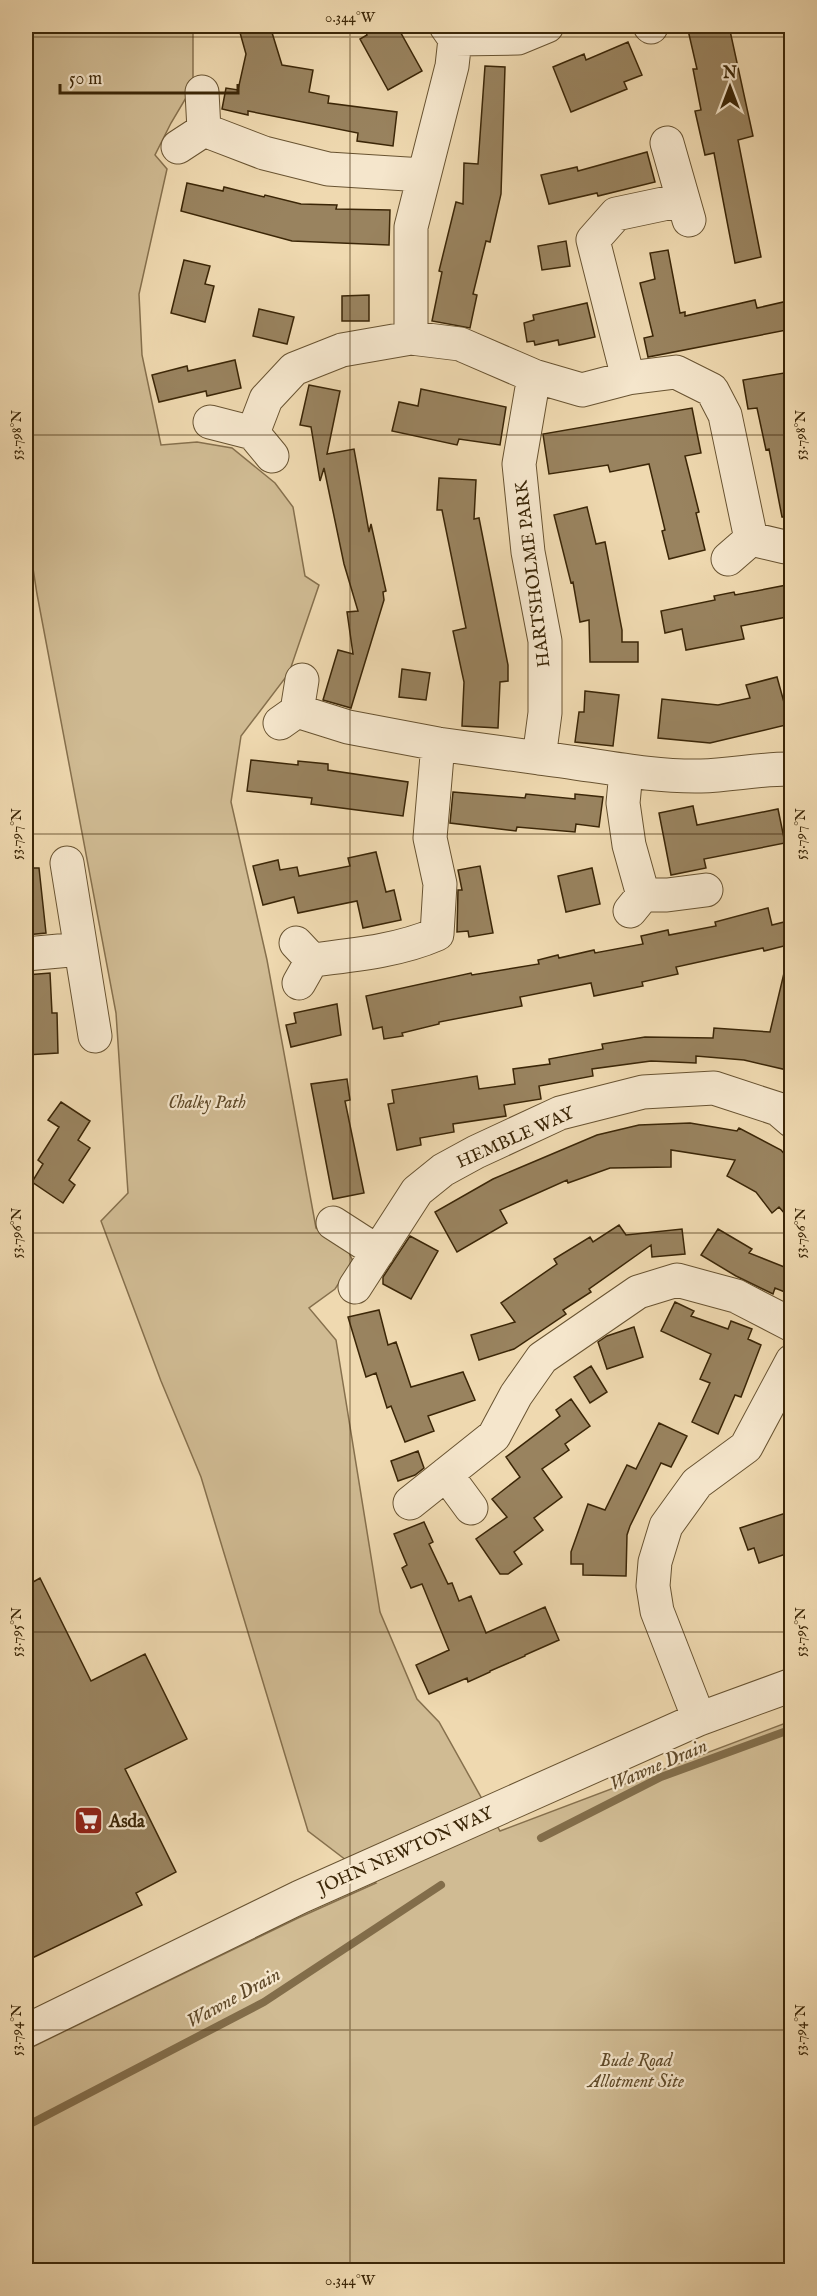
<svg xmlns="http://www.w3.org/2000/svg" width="817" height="2296" viewBox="0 0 817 2296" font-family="'IM FELL English',serif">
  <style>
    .green { fill: #d0bb93; stroke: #86704d; stroke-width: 1.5 }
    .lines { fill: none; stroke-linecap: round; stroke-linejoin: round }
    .stream { stroke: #826d4a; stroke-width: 8 }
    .building { fill: #99835f; stroke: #3b2607; stroke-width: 1.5 }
    .minor-casing { stroke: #685331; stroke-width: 35 }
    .minor { stroke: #f5e6cc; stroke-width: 33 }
    .ticks { fill: none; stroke: #3b2607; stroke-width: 1.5; stroke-opacity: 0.45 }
    .labels { text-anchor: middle; stroke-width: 4.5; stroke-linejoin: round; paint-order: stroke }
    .street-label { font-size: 18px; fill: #3b2607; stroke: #f5e6cc }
    .park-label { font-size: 18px; font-style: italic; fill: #604b2a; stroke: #f5e6cc }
    .poi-label { font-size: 18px; font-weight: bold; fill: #3b2607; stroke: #f5e6cc; text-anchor: start }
    .water-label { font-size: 20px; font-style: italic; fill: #5f4929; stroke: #f5e6cc }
    .neatline { fill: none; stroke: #3b2607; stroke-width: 2 }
    .ticks-label { font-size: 15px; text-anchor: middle; fill: #3b2607 }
  </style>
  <rect width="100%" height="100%" fill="#efd9b0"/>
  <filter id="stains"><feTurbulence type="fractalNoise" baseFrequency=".00333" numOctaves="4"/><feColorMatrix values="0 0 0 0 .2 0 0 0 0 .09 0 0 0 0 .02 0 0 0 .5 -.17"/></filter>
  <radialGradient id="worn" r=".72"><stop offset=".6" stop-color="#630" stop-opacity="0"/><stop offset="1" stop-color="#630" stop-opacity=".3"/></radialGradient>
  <!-- green -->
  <path class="green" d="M26,26h167v60l-22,37 -16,32 12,14 -28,125 3,61 19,90 36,-3 35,6 43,35 18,24 12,69 14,9 -30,88 -48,63 -10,66 36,158 49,268 32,22 5,12 -18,27 -26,19 27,32 44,272 37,87 22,23 61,109 291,-110v549h-765v-220l272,-132 78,-35 -68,-52 -107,-354 -40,-96 -60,-160 27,-28 -12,-180 -79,-419 -11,-71z"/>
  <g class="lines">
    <!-- stream -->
    <path class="stream" d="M541,1838l120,-61 131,-48
      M32,2123l232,-121 177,-117"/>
  </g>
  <!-- building -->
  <path class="building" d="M253,26h17l12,39 31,5 -4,22 20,4 -1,7 69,9 -4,34 -36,-5 1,-8 -110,-22v4l-26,-6 4,-21 12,2 8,-36 -7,-25z
    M362,26h35l25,45 -34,19 -28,-51 7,-4z
    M709,26h20l24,110 -15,4 23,117 -26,6 -21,-110 -9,2 -10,-44 6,-1 -8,-41h4l-9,-39z
    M628,42l14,33 -18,7 3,7 -56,23 -18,-45 31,-13 2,6z
    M485,66l20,1 -4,127 -11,48 -4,-1 -13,53 4,1 -7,33 -38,-7 10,-49 -3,-1 17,-69 7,2 1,-41 14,1z
    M647,152l8,30 -57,14 -1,-3 -48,11 -8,-29 36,-8 1,4z
    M187,183l36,8 1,-4 40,10 1,-2 36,9 36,1 -1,4 54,1 -1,35 -97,-4 -111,-30z
    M566,241l4,25 -28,4 -4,-24z
    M668,250l12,63 5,-1v4l70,-16 2,8 35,-8v29l-144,28 -4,-19 9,-2 -13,-53 15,-4 -5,-26z
    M184,260l26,6 -5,18 9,2 -9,36 -34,-9z
    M369,295v26h-27v-25z
    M587,303l8,34 -36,8 -1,-5 -23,5 -1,-4 -7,1 -3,-19 10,-3 -1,-5z
    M259,309l35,8 -7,27 -34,-8z
    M235,360l6,28 -34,8 -1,-5 -47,11 -7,-27 35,-9 1,5z
    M784,373l8,38v106h-10l-13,-68 -3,1 -9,-42 -9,1 -5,-29z
    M309,385l31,6 -13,63 27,-5 15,83 2,-8 15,67 -3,1 1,8 -33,108 -28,-8 15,-50 15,4 -6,-42 11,-1 -14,-47 -20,-96 -4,13 -9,-54 -11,-2z
    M421,389l85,18 -6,38 -41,-6 -2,6 -65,-14 7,-29 19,4z
    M692,408l9,45 -16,3 14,56 -3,1 9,37 -36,9 -7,-28 3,-1 -16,-66 -39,8 -2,-7 -59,9 -6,-40z
    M439,478l37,2 -2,39 5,-1 29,147v16l-8,1 -2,46 -36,-2 2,-44 -11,-51 13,-3 -24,-118h-5z
    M587,507l9,37 9,-2 17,88v12h16v20h-48l-1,-42 -9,2 -7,-40 -2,1 -17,-68z
    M792,584v32l-51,10 3,13 -58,11 -4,-21 -17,4 -4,-22 54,-11 -1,-4 20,-4 1,3z
    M402,669l28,4 -4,27 -27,-3z
    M777,677l13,47 -80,19 -52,-5 4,-39 56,6 32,-7 -4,-13z
    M585,691l34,4 -6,51 -38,-4 4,-30h5z
    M251,760l47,5v-4l30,3v6l80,12 -5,34 -92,-12 1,-6 -65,-7z
    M453,792l72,6 1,-4 49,5v-5l28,3 -4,30 -23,-3 -1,8 -58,-5 -1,4 -66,-8z
    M693,806l4,19 81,-16 7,34 -81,16 2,9 -35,7 -12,-62z
    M376,852l10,40 8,-2 7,30 -38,8 -6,-27 -59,12 -4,-16 -31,8 -10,-39 25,-6 2,10 17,-3 2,9 51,-10 -2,-8z
    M480,866l13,67 -24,4 -1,-6 -11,1 1,-42h4l-4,-20z
    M26,868h13l7,65 -20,2z
    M592,868l8,36 -34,8 -8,-36z
    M768,908l4,17 20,-5v24l-28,7 -1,-3 -87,19 2,7 -36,8 1,4 -49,10 -3,-13 -71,14 2,9 -83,16v2l-37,9 1,3 -19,3 -2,-12 -9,2 -7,-33 105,-23 1,2 67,-11 -1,-4 20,-5 1,3 35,-8 1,3 48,-9 -2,-8 27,-6 1,5 47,-9 -1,-4z
    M50,973l2,40h5l1,40 -32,2v-80z
    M784,973l8,1v78l-5,18 -43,-10 -48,-4v7l-45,-2 -59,8 1,7 -54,10 2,13 -37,6 2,11 -53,8 1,8 -34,6 1,7 -24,5 -9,-46 6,-1 -2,-13 85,-14 2,13 36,-5 -2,-15 37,-5 -1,-5 54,-10 -1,-5 43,-7 68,1 1,-10 56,4z
    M337,1004l4,31 -50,12 -5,-22 10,-2 -2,-10z
    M347,1079l3,21 -5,1 19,92 -31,6 -22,-115z
    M61,1102l29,19 -12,19 12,8 -21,32 6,5 -12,18 -31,-21 11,-18 -5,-4 21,-33 -11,-7z
    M690,1123l47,8 2,-3 42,22 11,13v59l-13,-15 -7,6 -16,-21 -29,-16 8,-16 -64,-10v17l-61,1 -42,15 -1,-3 -67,30 7,13 -50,29 -22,-40 58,-33 104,-44 42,-10z
    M619,1225l7,10 56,-6 3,25 -33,3 -1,-12 -62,44 2,3 -28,18 3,4 -52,35 -35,11 -8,-25 44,-13 -14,-19 56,-39 -3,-5 36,-22 3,5z
    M718,1229l34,20 -3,4 43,17v25l-17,-7 -2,6 -37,-18 -35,-21z
    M410,1236l28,15 -27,48 -28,-15v-7z
    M675,1302l19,9 -3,5 37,13 3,-8 21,8 -4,10 13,6 -20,52 -6,-2 -17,39 -26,-12 18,-39 -10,-4 11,-25 -50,-23z
    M379,1310l9,35 8,-3 15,45 52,-15 12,28 -47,16 6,15 -29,11 -14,-36 -4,2 -11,-35 -10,4 -18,-60z
    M634,1327l9,30 -36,12 -9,-27 9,-6z
    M591,1366l16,26 -17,11 -16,-26z
    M571,1399l19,27 -25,18 4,6 -27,19 20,28 -28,21 9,12 -29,22 8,12 -14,10h-8l-24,-35 31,-22 -15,-18 28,-22 -14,-20 54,-41 -4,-6z
    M659,1423l28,13 -16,31 -10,-4 -31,63 -3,9 -1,41 -43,-1v-11h-12v-12l17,-48 17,6 22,-45 9,4z
    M418,1451l6,17 -9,7 -17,6 -7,-20z
    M792,1511v41l-33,11 -5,-15 -6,2 -8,-22z
    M424,1522l9,20 -4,2 19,40 4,-1 7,18 12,-5 15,37 59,-26 14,33 -34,15v1l-35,15v1l-22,10 -1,-4 -38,16 -13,-29 33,-15 -27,-66 -11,4 -9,-20 5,-3 -13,-31z
    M40,1578l51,103 54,-27 42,85 -62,30 51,103 -40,21 6,12 -116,56v-375z"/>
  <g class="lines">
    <defs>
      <path id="minor" d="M650,26l1,1
        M455,39l63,-1 29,-12
        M204,130l60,23 64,16 95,6
        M667,143l22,77
        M178,147l26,-17 -2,-38
        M534,376l48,14 46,-12 48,-6 36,18 13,25 26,124
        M628,378l-35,-138 23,-26 66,-14
        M210,422l43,11
        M272,456l-19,-23 13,-34 28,-30 48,-19 69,-12
        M728,559l23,-20 34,8
        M297,711l51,16 90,17 101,14 6,-45v-72l-17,-89 -9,-88 15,-88 -74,-32 -49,-6v-111l41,-161 3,-27 -9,-13
        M280,723l17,-12 5,-31
        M539,758c54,6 107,19 162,18 30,-1 58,-7 88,-7
        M626,772l-3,31 6,42 14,50 -13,16
        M67,863l28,173
        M643,895h24l39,-5
        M296,943l16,17 -13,23
        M26,954l55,-5
        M312,960c42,-5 86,-9 125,-26l3,-50 -10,-46 8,-94
        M333,1223l45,29
        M355,1287l62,-96 26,-21 33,-18 84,-39 83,-21 71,-4 64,21 14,12
        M446,1474l25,34
        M410,1503l84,-67 22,-41 26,-37 96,-66 39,-12 59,16 56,29
        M699,1719l-42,-108 -4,-25 2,-24 11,-36 31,-43 49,-36 46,-86
        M26,2031l274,-134 399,-178 93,-34"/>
    </defs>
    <!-- minor casing -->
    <use href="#minor" class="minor-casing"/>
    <!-- minor -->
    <use href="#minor" class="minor"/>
  </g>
  <!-- ticks -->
  <path class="ticks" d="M350,26v2244M26,37h766M26,435h766M26,834h766M26,1233h766M26,1632h766M26,2030h766"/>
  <!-- icons -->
  <defs>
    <symbol id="supermarket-square" viewBox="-11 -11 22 22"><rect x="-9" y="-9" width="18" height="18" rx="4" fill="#8f2418" stroke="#f5e6cc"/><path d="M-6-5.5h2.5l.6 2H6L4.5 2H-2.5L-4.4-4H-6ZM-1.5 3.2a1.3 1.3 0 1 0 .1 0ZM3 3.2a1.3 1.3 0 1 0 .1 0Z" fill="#fff"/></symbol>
  </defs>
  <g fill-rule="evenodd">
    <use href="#supermarket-square" x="72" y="1804" width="33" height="33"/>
  </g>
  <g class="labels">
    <!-- street labels -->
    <g class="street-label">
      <text transform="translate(532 574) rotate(-97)" y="6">HARTSHOLME PARK</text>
      <text transform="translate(515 1137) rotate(-24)" y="6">HEMBLE WAY</text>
      <text transform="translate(405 1850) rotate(-24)" y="6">JOHN NEWTON WAY</text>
    </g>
    <!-- park labels -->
    <g class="park-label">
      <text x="207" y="1108">Chalky Path</text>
      <text x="636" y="2066">Bude Road<tspan x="636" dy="21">Allotment Site</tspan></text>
    </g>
    <!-- poi labels -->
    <g class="poi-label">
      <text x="109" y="1827">Asda</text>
    </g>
    <!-- water labels -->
    <g class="water-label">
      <text transform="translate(658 1764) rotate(-23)" y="7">Wawne Drain</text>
      <text transform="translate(233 1997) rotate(-29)" y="7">Wawne Drain</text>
    </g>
  </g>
  <!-- margin -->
  <rect width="817" height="2296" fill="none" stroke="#efd9b0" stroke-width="66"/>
  <!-- north arrow -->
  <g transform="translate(730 87)" stroke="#f5e6cc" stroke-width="4.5" paint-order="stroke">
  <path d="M0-4.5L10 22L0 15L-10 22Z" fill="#3b2607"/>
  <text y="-9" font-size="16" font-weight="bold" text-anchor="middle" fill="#3b2607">N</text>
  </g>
  <!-- scale -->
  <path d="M60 84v9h178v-9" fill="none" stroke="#3b2607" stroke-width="3"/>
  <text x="69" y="84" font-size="18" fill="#3b2607" stroke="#f5e6cc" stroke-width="4.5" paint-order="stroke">50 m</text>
  <rect x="33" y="33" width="751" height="2230" class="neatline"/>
  <g class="ticks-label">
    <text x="350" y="22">0.344°W</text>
    <text transform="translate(16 435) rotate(-90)" y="5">53.798°N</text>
    <text transform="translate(800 435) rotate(-90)" y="5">53.798°N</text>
    <text transform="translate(16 834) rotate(-90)" y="5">53.797°N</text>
    <text transform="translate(800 834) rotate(-90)" y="5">53.797°N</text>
    <text transform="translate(16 1233) rotate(-90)" y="5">53.796°N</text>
    <text transform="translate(800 1233) rotate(-90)" y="5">53.796°N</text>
    <text transform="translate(16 1632) rotate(-90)" y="5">53.795°N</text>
    <text transform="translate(800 1632) rotate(-90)" y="5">53.795°N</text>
    <text transform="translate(16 2030) rotate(-90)" y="5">53.794°N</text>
    <text transform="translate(800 2030) rotate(-90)" y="5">53.794°N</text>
    <text x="350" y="2285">0.344°W</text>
  </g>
  <rect width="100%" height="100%" filter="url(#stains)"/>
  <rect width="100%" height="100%" fill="url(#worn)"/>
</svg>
